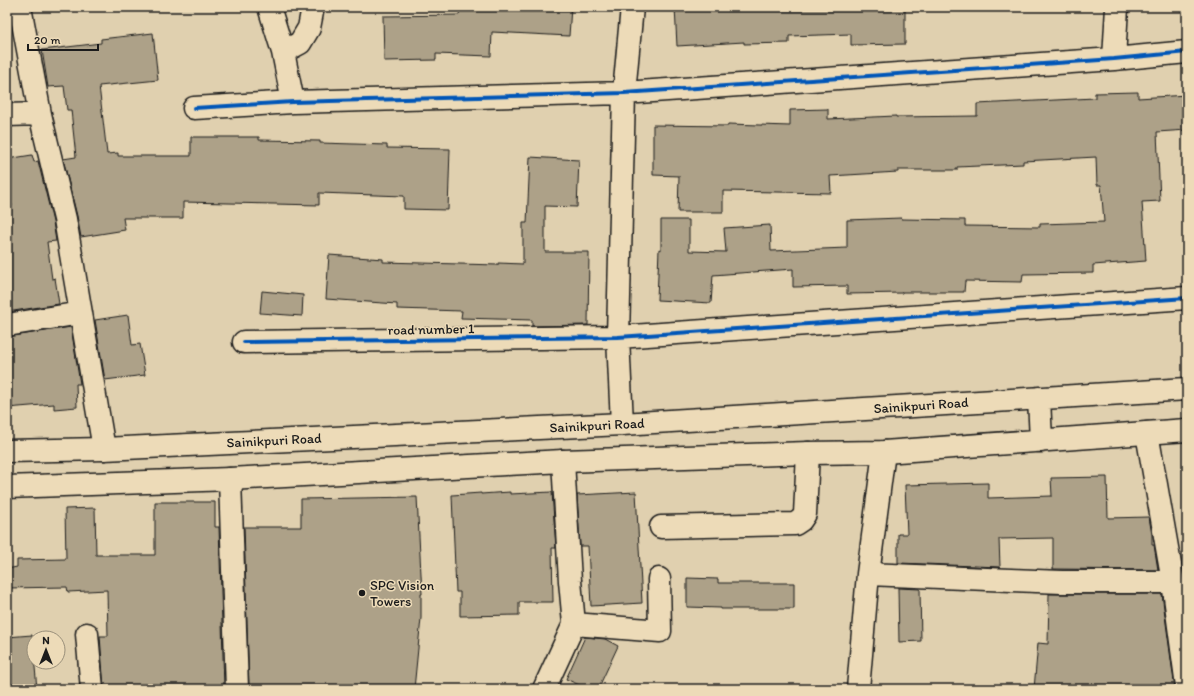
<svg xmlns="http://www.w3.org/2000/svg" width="1194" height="696" viewBox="0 0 1194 696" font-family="Itim,sans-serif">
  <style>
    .building { fill: #ada188; stroke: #1c1c1c }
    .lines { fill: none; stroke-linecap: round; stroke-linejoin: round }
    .minor-casing { stroke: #1c1c1c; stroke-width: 25 }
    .major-casing { stroke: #1c1c1c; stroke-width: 25 }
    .minor { stroke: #eddbb8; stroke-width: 22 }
    .major { stroke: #eddbb8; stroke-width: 22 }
    .cycleway-casing { stroke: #eddbb8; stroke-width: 6 }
    .cycleway { stroke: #0057b8; stroke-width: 4 }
    .poi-dot { fill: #1c1c1c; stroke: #eddbb8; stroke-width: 1.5 }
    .labels { text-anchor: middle; stroke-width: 3; stroke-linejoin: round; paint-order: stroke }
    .street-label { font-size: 14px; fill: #1c1c1c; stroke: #eddbb8 }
    .poi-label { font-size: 14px; fill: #1c1c1c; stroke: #eddbb8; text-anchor: start }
  </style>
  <rect width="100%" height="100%" fill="#e0d0af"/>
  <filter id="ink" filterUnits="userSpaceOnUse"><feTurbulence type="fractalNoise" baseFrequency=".025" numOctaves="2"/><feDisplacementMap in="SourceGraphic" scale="8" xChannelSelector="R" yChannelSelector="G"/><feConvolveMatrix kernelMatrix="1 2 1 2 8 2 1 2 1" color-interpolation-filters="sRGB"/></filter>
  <g filter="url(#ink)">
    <!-- building -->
    <path class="building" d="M460,7h111l-2,29 -77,-4 -1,24 -55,-2v6l-52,1 -1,-45 76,-1z
      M675,7h230v37l-54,1v-11l-62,2v7l-45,1v-2l-67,4z
      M153,33l5,47 -59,6 8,68 11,-1v3h73v-19h68v3l61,1v2l67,2v3l63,1 -2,61 -44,-1v-13l-85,-3v12l-136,-3v16h-60l2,12 -44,7 -4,-21 -14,-57 13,-2 -5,-47h-4l-3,-24 -16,1 -6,-37 59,-7v-4z
      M1138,92v6l49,-3v35l-30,2 3,69 -18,1 4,59 -53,4v8l-70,1 -1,8 -57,-1 -1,11h-62v1l-55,1v-8l-54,1v-18l-80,6 -2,28 -54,-3 2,-51 2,1v-30h28v31l37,1 -2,-24 46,-3 1,26 76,-3v-28l54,-2v1l64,1v6l75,1v-3l64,-2 -3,-37h-4l-1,-28 -73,4v3l-66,3v3h-59v2l-68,4 1,17 -108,-2v21h-45l1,-36 -26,-1v-50l75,1v-2l62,2v-16l38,-1v10l68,-3v1l81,-1v-12l118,-6v-5z
      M32,155l2,7 4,-1 15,61 3,19 -9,1 5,37 3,-1 4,26 -52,8v-105l5,-1 -5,-25v-22z
      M530,157l49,3 -2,47 -32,-1v46h44l-1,73 -56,1v-6l-71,-2 1,-7 -65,-2v-5l-71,-5 3,-44 54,4v3l115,3v-2l25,1v-41h4z
      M262,291l41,4 -1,21 -42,-3z
      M128,315l4,30 8,-1 5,31 -40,5 -10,-60z
      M71,327l9,57h-4l1,23 -23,2v-5l-47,4v-71z
      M1107,477l1,41 41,-1 3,18v10h2l4,25 -105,-1v-31l-54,1 1,28 -102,-4v-29h9l-2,-49 83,-2v15l64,-2 -1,-18z
      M510,492v2l42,-2 4,56h-4l1,54h-34v13l-59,1v-24h-4l-4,-97 29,-2v1z
      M636,492l6,111 -51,3 -3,-60h-8l-3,-51z
      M417,497l5,97h-1v24l-7,71h-165l-5,-162h57v-28z
      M155,502h60v25h4l5,162h-120l-4,-53h8l-1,-46 -39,2 -1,-5 -60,1v-19l10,-2v-7l49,-1 -1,-50 30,-1 1,47h59z
      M687,578l31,1v4h76v26h-73v-1l-34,-1z
      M898,588l22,1 1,52 -22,1z
      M1049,594h113l13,95h-141l4,-46 10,1z
      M32,635l5,54h-30v-52z
      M585,637l20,2 13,7 -20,43h-10l-22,-10z"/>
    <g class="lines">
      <defs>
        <path id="minor" d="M20,7l20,107 25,105 39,230
          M269,7l14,45 10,50
          M283,52l17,-9 9,-15 4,-21
          M1114,59l3,-52
          M194,108l99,-6 331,-9 490,-34 73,-7
          M7,115l33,-1
          M7,325l74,-12
          M244,342l374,-5 569,-39
          M622,424l-4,-87 6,-244 8,-86
          M1147,433l26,149 14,104
          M230,479l7,210
          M661,527l134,-3 6,-4 4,-6 3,-61
          M868,574l194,8h111
          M574,624l86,7 -1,-52
          M87,634l5,55
          M544,689l30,-65 -4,-43 -7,-120
          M858,689l10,-115 16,-122"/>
        <path id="major" d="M1039,398l2,43
          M7,451l97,-2 518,-25 565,-35
          M7,487l223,-8 333,-18 245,-8 76,-1 303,-22"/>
      </defs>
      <!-- minor casing -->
      <use href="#minor" class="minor-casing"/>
      <!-- major casing -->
      <use href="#major" class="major-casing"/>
      <!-- minor -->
      <use href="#minor" class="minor"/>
      <!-- major -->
      <use href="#major" class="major"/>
      <defs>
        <path id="cycleway" d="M194,108l99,-6 331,-9 490,-34 73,-7
          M244,342l374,-5 569,-39"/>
      </defs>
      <!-- cycleway casing -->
      <use href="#cycleway" class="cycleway-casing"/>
      <!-- cycleway -->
      <use href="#cycleway" class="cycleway"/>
    </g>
  </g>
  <!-- markers -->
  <circle class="poi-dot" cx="362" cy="593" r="4"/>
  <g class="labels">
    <!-- street labels -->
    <g class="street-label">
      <text transform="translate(431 329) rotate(-1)" y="5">road number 1</text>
      <text transform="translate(921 405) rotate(-4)" y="5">Sainikpuri Road</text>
      <text transform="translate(597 425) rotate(-3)" y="5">Sainikpuri Road</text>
      <text transform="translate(274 440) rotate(-3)" y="5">Sainikpuri Road</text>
    </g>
    <!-- poi labels -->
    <g class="poi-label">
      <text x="370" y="590">SPC Vision<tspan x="370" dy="16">Towers</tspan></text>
    </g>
  </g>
  <!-- margin -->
  <rect width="1194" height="696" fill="none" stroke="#eddbb8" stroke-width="24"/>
  <rect x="12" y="12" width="1170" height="672" fill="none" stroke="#1c1c1c" stroke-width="1.5" filter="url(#ink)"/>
  <!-- north arrow -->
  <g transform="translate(46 650)"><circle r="19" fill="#eddbb8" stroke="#998f7a"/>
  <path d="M0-3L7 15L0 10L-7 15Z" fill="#1c1c1c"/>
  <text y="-6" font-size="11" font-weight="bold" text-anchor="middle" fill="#1c1c1c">N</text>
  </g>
  <!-- scale -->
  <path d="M28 44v6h70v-6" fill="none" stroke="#1c1c1c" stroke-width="2"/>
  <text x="34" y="44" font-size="12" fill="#1c1c1c" stroke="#eddbb8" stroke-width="3" paint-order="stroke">20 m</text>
</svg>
